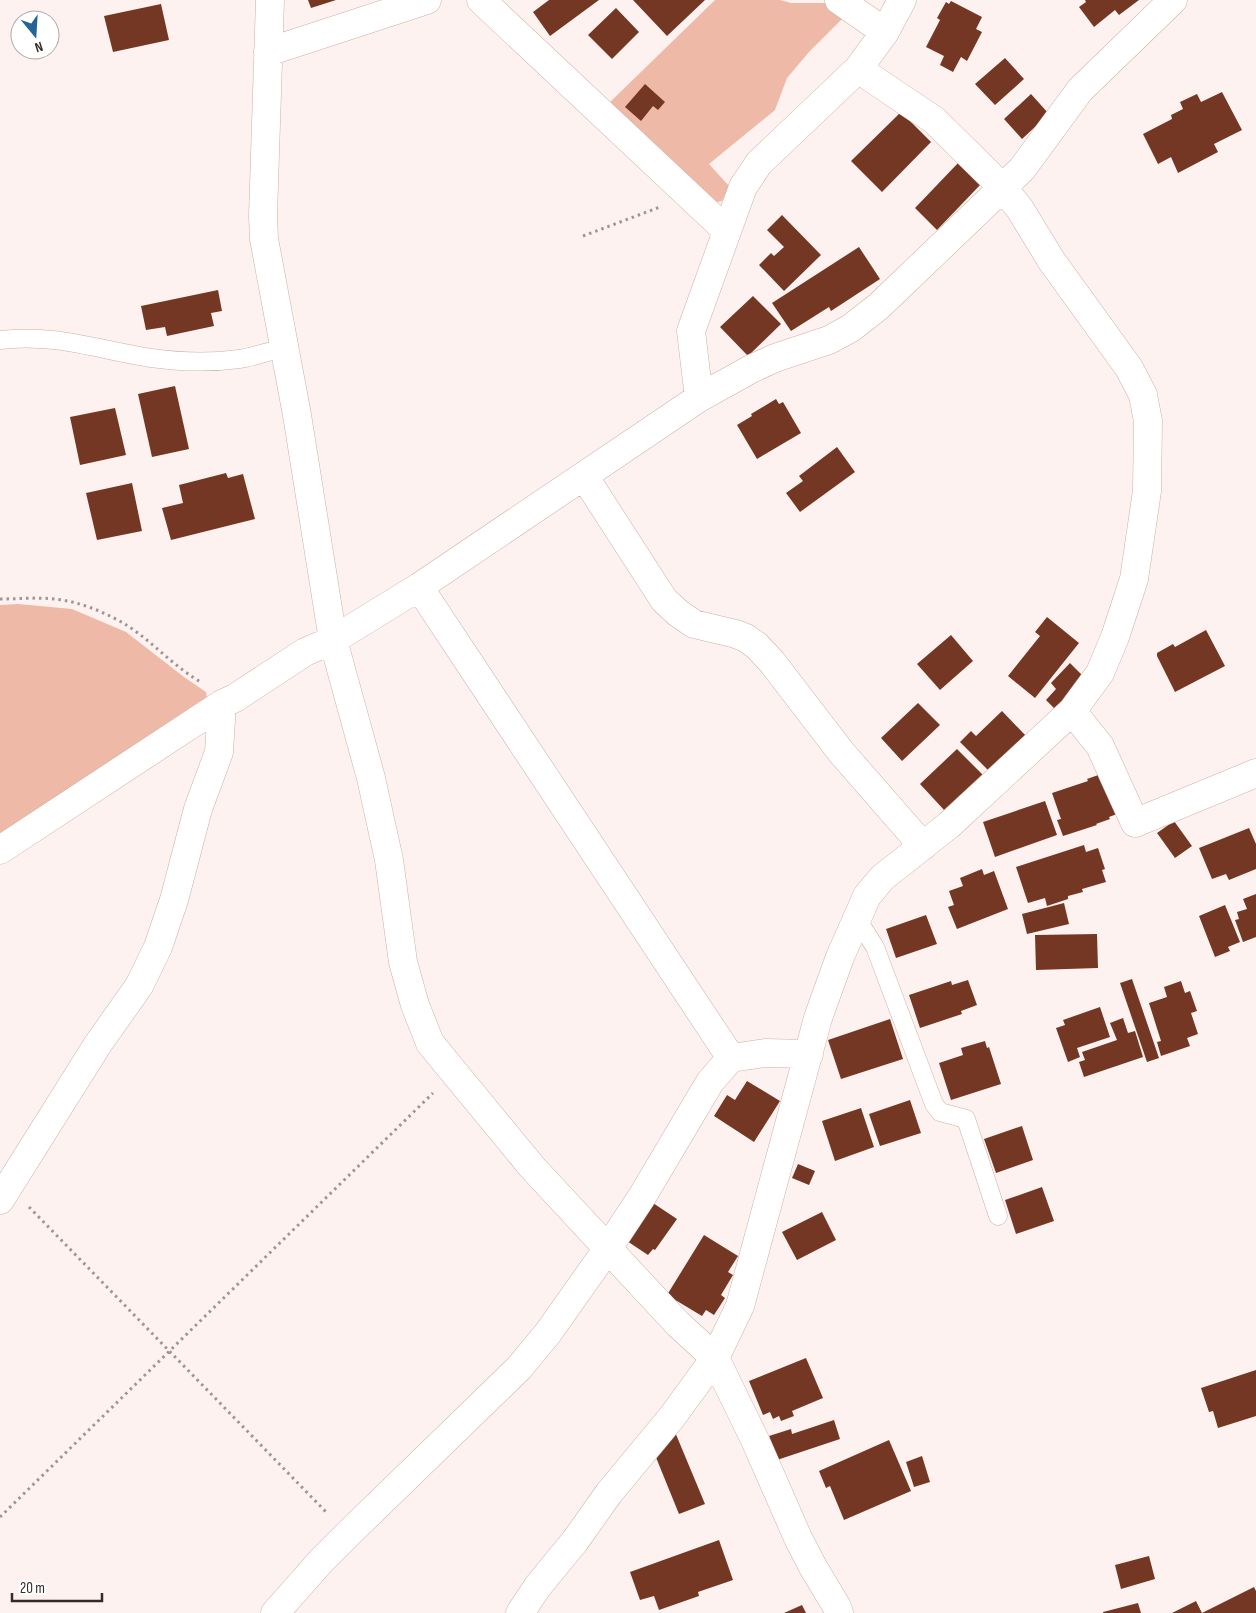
<svg xmlns="http://www.w3.org/2000/svg" width="1256" height="1613" viewBox="0 0 1256 1613" font-family="'Sofia Sans Condensed',sans-serif">
  <style>
    .green { fill: #efb9a7 }
    .building { fill: #743723 }
    .lines { fill: none; stroke-linecap: round; stroke-linejoin: round }
    .lane-casing { stroke: #c9b1a9; stroke-width: 19 }
    .street-casing { stroke: #c9b1a9; stroke-width: 29 }
    .path { stroke: #a09592; stroke-width: 3; stroke-dasharray: 2.5 4; stroke-linecap: butt }
    .lane { stroke: #fff; stroke-width: 18 }
    .street { stroke: #fff; stroke-width: 28 }
  </style>
  <rect width="100%" height="100%" fill="#fdf2ef"/>
  <!-- green -->
  <path class="green" d="M715,0h65l11,3h35l20,12 -37,37 -22,26 -12,32 -66,54 20,22 -7,15 -4,1 -11,-5 -100,-92z
    M18,604l54,5 54,23 58,45 22,15 2,11 -208,140v-238z"/>
  <!-- building -->
  <path class="building" d="M308,0h28l-25,8z
    M549,0h50l-49,36 -17,-24z
    M633,0h72l-38,36z
    M1085,0h54l-20,15 -4,-5 -21,17 -15,-20 7,-5z
    M951,1l31,16 -6,12 6,3 -15,29 -6,-4 -8,15 -13,-7 4,-9 -18,-9 14,-27 -3,-2 9,-16 3,2z
    M161,4l8,36 -56,12 -9,-36z
    M616,8l23,24 -27,27 -24,-24z
    M1005,58l19,21 -29,26 -20,-21z
    M645,84l20,18 -7,8 -5,-4 -12,15 -16,-14z
    M1222,92l20,38 -28,14 4,8 -40,21 -7,-16 -13,7 -15,-30 29,-15 -1,-4 12,-6 -3,-7 17,-8 4,8z
    M1031,94l18,20 -27,25 -18,-20z
    M901,112l30,30 -49,50 -31,-31z
    M959,162l22,22 -44,46 -22,-22z
    M782,215l39,40 -37,36 -25,-26 12,-12 3,3 10,-9 -17,-17z
    M859,247l21,32 -49,32 -2,-4 -38,24 -19,-28z
    M218,290l4,21 -11,2 3,13 -47,10 -2,-9 -19,3 -5,-24z
    M753,296l28,28 -33,32 -28,-29z
    M175,386l14,63 -37,8 -14,-63z
    M776,399l3,5 4,-2 18,31 -44,26 -20,-34 15,-9 -1,-2z
    M115,408l11,47 -46,10 -10,-48z
    M837,447l18,25 -55,40 -14,-19 17,-12 -4,-5z
    M226,473l2,5 15,-4 12,45 -84,21 -9,-32 21,-5 -4,-18z
    M132,483l10,48 -45,9 -11,-47z
    M1047,617l32,26 -44,55 -27,-22 32,-40 -5,-4z
    M1206,630l19,36 -50,26 -18,-36v-3l16,-9 2,3z
    M951,635l22,26 -33,29 -23,-26z
    M1070,663l15,15 -30,31 -9,-9 10,-11 -5,-6z
    M918,703l22,22 -38,36 -21,-23z
    M1002,711l24,25 -37,35 -29,-29 11,-11 5,5z
    M957,749l26,26 -38,36 -25,-27z
    M1104,773l13,41 -8,3 1,2 -14,5 1,1 -34,11 -6,-16 4,-1 -9,-26 36,-12 -1,-2z
    M1045,801l12,34 -62,22 -12,-35z
    M1174,821l18,25 -17,12 -18,-25z
    M1249,828l7,16v25l-27,11 -3,-6 -14,5 -13,-31z
    M1084,845l2,7 12,-4 7,21 -3,1 4,12 -24,7 1,3 -15,4v3l-21,7 -2,-8 -17,5 -12,-36z
    M982,869l2,6 10,-4 14,38 -51,20 -9,-22 6,-2 -5,-14 14,-5 -3,-8z
    M1256,894v43l-13,5 -8,-22 4,-1 -2,-7 10,-3 -4,-10z
    M1064,903l5,21 -42,10 -5,-20z
    M1225,905l15,37 -12,5 2,4 -15,6 -16,-41z
    M926,915l11,29 -41,14 -10,-29z
    M1097,934l1,34 -62,2 -1,-35z
    M1132,979l27,79 -12,4 -27,-79z
    M968,980l9,25 -16,6 1,3 -42,14 -11,-33 42,-14 1,4z
    M1181,981l4,12 5,-2 7,20 -6,2 7,21 -11,4 3,8 -29,10 -4,-14 4,-1 -12,-38 18,-6 -3,-10z
    M1100,1007l10,30 -33,11 3,9 -12,5 -12,-34 9,-3 -2,-5z
    M1123,1018l5,15 7,-2 8,26 -59,20 -5,-15 6,-2 -3,-8 35,-12 -7,-17z
    M890,1019l13,40 -62,20 -13,-39z
    M985,1041l2,7 2,-1 12,37 -50,16 -12,-37 24,-8 -2,-7z
    M747,1081l33,20 -26,41 -40,-26 13,-21 8,5z
    M910,1100l11,33 -41,13 -11,-32z
    M861,1108l13,39 -39,14 -13,-40z
    M1022,1126l11,34 -37,13 -12,-34z
    M798,1164l17,7 -6,14 -17,-7z
    M1042,1187l12,34 -38,13 -11,-34z
    M653,1203l24,16 -22,31 -2,-1 -5,6 -21,-14z
    M822,1212l14,28 -39,20 -15,-28z
    M704,1235l34,21 -10,16 5,3 -12,20 4,3 -11,17 -8,-5 -4,6 -35,-21z
    M806,1358l17,40 -31,13 2,5 -13,5 -2,-5 -6,3 -3,-7 -7,3 -14,-34z
    M1256,1370v46l-38,12 -5,-17 -4,1 -8,-24z
    M834,1420l6,19 -63,21 -8,-24 22,-7 1,5z
    M675,1432l30,72 -26,10 -24,-59z
    M889,1440l22,51 -67,29 -14,-34 -4,2 -7,-17z
    M922,1456l8,26 -16,5 -8,-25z
    M719,1540l14,40 -35,12 1,4 -40,14 -5,-14 -14,4 -10,-28z
    M1149,1556l6,23 -34,10 -6,-24z
    M1254,1587l2,4v22h-84l24,-12 6,12z
    M1138,1603l3,10h-38v-1z
    M802,1605l4,8h-22z"/>
  <g class="lines">
    <defs>
      <path id="lane" d="M0,340c53,-7 99,10 151,18 29,4 60,5 88,1 15,-2 30,-8 45,-11
        M857,919l18,28 59,157 6,8 26,7 32,97"/>
      <path id="street" d="M270,0l-7,216 1,23 33,176 36,225 38,138 18,82 14,102 12,43 15,38 102,124 146,157 37,34 40,82 43,98 15,29 24,40 2,6
        M481,0l245,230
        M839,0l46,32
        M268,52l159,-52
        M699,398l-8,-67 52,-144 16,-24 99,-94 27,-37 17,-32
        M584,476l80,124 14,13 16,11 42,10 10,4 11,8 15,16 69,90 82,94
        M419,587l312,471
        M1072,711l28,35 35,77 121,-50
        M0,850l222,-146 13,-6 70,-46 28,-12 86,-53 280,-189 52,-29 24,-11 54,-18 22,-12 28,-22 143,-137 58,-79 93,-90
        M0,1200l98,-156 41,-58 19,-39 16,-47 24,-91 21,-57 3,-48
        M275,1613l46,-52 27,-27 171,-166 29,-35 60,-85 35,-53 67,-113 21,-24 34,-5 44,1
        M520,1613l18,-27 37,-45 34,-48 63,-76 43,-59 25,-52 78,-288 22,-61 27,-61 15,-18 67,-53 123,-114 28,-38 15,-36 19,-58 13,-88 1,-70 -5,-26 -14,-27 -78,-108 -31,-51 -17,-21 -69,-68 -76,-51"/>
    </defs>
    <!-- lane casing -->
    <use href="#lane" class="lane-casing"/>
    <!-- street casing -->
    <use href="#street" class="street-casing"/>
    <!-- path -->
    <path class="path" d="M583,236l77,-29
      M0,599c18,0 36,-2 54,0 25,2 53,14 74,27 26,17 46,41 73,56
      M29,1207l299,307
      M0,1517l433,-424"/>
    <!-- lane -->
    <use href="#lane" class="lane"/>
    <!-- street -->
    <use href="#street" class="street"/>
  </g>
  <!-- north arrow -->
  <g transform="translate(35 35) rotate(162)"><circle r="24" fill="#ffffff" stroke="#aeaaa9"/>
  <path d="M0-4L9 19L0 12L-9 19Z" fill="#266399"/>
  <text y="-8" font-size="14" font-weight="bold" text-anchor="middle" fill="#342b28">N</text>
  </g>
  <!-- scale -->
  <path d="M12 1593v8h90v-8" fill="none" stroke="#342b28" stroke-width="2.5"/>
  <text x="20" y="1593" font-size="15" fill="#342b28" stroke="#ffffff" stroke-width="4" paint-order="stroke">20 m</text>
</svg>
